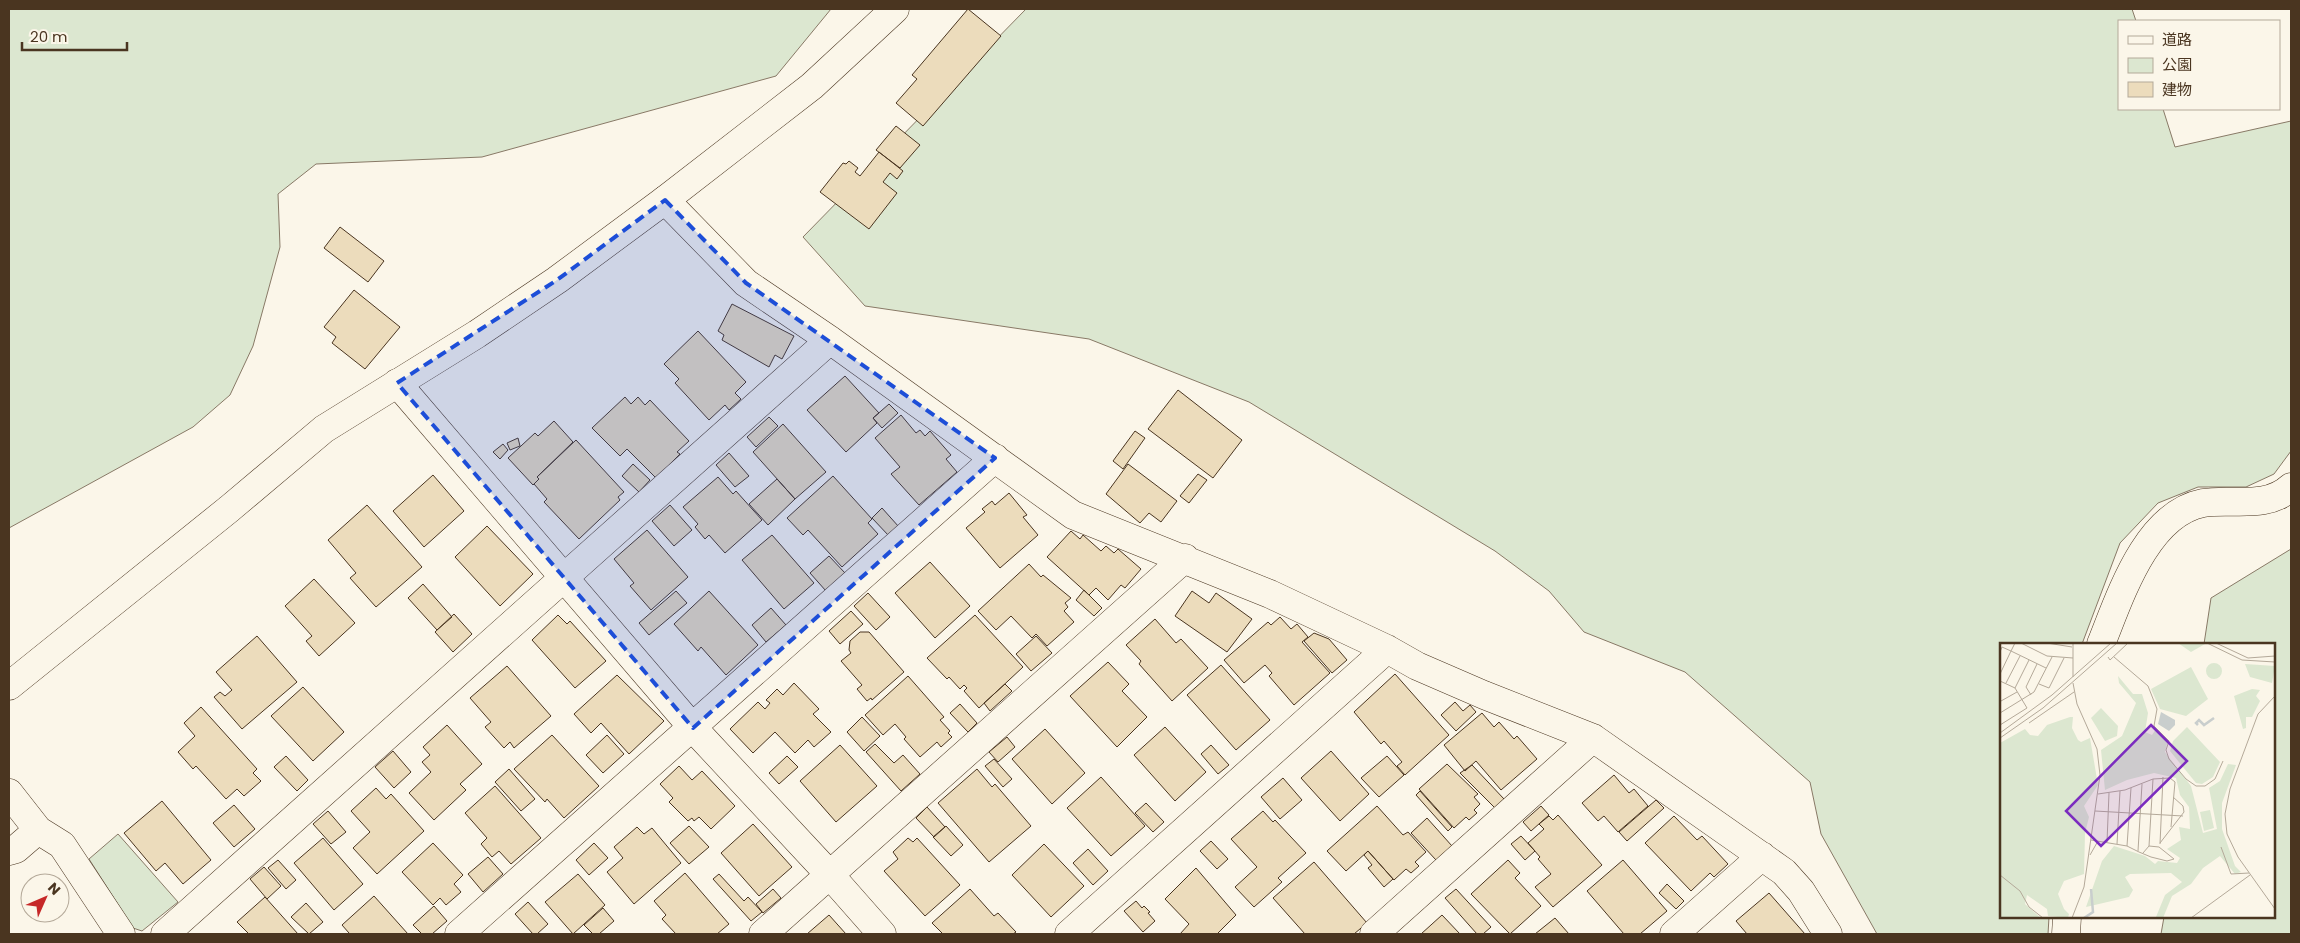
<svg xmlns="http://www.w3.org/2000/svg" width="2300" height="943" viewBox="0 0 2300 943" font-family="Poppins,'Noto Sans JP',sans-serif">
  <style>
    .green { fill: #dce7d0; stroke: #887966 }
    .building { fill: #ecdcbc; stroke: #4a3520 }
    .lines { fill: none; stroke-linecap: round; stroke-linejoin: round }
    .minor-casing { stroke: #4a3520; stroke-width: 29 }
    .tertiary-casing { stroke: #4a3520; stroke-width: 29 }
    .minor { stroke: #fbf6e9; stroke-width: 28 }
    .tertiary { stroke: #fbf6e9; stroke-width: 28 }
    .marked { fill: #1d4ed8; fill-opacity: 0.2; stroke: #1d4ed8; stroke-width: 4; stroke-dasharray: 10 6; stroke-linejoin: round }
    .inset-river { fill: none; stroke: #c9cecd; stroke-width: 2.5 }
    .inset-road { fill: none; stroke: #b4a999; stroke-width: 1 }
    .view { fill: #7b2cbf; fill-opacity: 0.15; stroke: #7b2cbf; stroke-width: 2.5 }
    .inset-edge { fill: none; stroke: #4a3520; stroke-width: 2.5 }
  </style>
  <rect width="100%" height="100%" fill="#fbf6e9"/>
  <!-- green -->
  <path class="green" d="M9,9h822l-55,67 -294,81 -166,7 -38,30 2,53 -27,99 -23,49 -37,32 -184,101z
    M1026,9h1106l4,12h-17v88h44l12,38 116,-26v330l-17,23 -28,13h-48l-40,16 -38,40 -38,101h-81v273h48l-1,17h-171l-56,-100 -11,-52 -125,-110 -101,-40 -35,-41 -54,-40 -246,-149 -160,-63 -224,-33 -62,-69z
    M2291,549v385h-130l3,-17h110v-273h-70l7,-46z
    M118,834l60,68 -36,29 -9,-3 -44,-69z"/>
  <!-- building -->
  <path class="building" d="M968,9l33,27 -78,90 -27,-23 21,-24 -5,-4z
    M896,126l24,19 -20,23 -24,-18z
    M879,152l24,19 -6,8 -7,-6 -7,9 14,11 -28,36 -49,-37 23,-29 3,1 3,-3 9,7 -3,4 5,4z
    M340,227l44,34 -16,21 -44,-34z
    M354,290l46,37 -35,42 -33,-26 4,-6 -12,-10z
    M732,304l62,32 -12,23 -7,-4 -6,12 -47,-27 2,-5 -6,-4z
    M698,331l48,51 -11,11 6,6 -12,11 -4,-5 -16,15 -34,-37 4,-4 -15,-15z
    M845,376l34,37 -6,5 4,5 -31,29 -39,-42z
    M1178,390l64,50 -29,38 -65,-49z
    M625,397l6,7 7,-7 7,8 5,-5 39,41 -12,11 3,2 -24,24 -29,-29 -7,7 -28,-28z
    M889,404l9,9 -16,15 -9,-10z
    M901,415l15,18 4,-3 5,6 5,-5 21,24 -5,4 11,13 -38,33 -28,-31 9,-7 -25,-29z
    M769,417l9,9 -22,21 -9,-10z
    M554,421l19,21 -36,35 2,2 -6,6 -25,-27 27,-25 3,3z
    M783,424l43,48 -31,27 -42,-47z
    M1135,431l10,7 -22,31 -10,-8z
    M518,438l2,8 -10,4 -3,-7z
    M576,440l48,52 -6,5 2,3 -41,39 -35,-37 3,-3 -13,-15 5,-5 -2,-2z
    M503,444l5,6 -8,9 -7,-7z
    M729,453l20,23 -14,11 -19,-22z
    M633,464l17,16 -11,12 -17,-16z
    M1128,464l49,37 -16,21 -12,-9 -9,10 -34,-29z
    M1198,474l9,6 -18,23 -9,-7z
    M433,475l31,36 -40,36 -31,-36z
    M833,476l39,43 -4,4 10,11 -36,33 -34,-37 -5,5 -16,-17z
    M718,477l15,17 3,-3 26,29 -37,33 -16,-18 -4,4 -10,-12 3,-3 -15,-17z
    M777,479l18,20 -27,26 -19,-21z
    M1009,493l18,22 -4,2 15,18 -38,33 -34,-40 19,-16 -3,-3 10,-8 3,4z
    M367,505l55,62 -46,40 -26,-29 6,-5 -28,-33z
    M670,505l22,25 -18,16 -22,-25z
    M882,508l17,19 -10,9 -17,-18z
    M487,526l46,48 -33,32 -45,-49z
    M647,530l41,47 -37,33 -21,-24 4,-3 -20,-24z
    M1071,531l9,8 3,-4 18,16 5,-5 8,7 4,-4 23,20 -16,19 -4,-3 -13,15 -12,-12 -7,7 -42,-38z
    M772,535l42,48 -30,26 -42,-49z
    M829,556l16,17 -19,18 -16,-18z
    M930,562l40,44 -35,32 -40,-45z
    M1029,564l12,13 2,-2 28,23 -6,5 3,4 -4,4 10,11 -27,24 -11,-12 -4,4 -21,-22 -15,14 -18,-19z
    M314,579l41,44 -36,33 -13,-15 6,-5 -27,-30z
    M423,584l29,33 -15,13 -29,-32z
    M1084,590l18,18 -8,8 -18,-16z
    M676,591l11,12 -38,32 -10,-12z
    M709,591l49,54 -32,30 -25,-28 -3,4 -24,-27z
    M1192,591l17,12 7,-10 36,26 -25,33 -52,-36z
    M868,593l22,24 -14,13 -22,-24z
    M771,608l15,17 -20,17 -14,-17z
    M851,611l12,13 -23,20 -11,-13z
    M454,614l18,20 -19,18 -18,-20z
    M558,615l9,9 3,-3 36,40 -31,27 -43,-48z
    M975,615l48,52 -44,41 -15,-17 3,-3 -3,-3 -4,4 -11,-12 -2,2 -20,-21z
    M1280,617l11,12 6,-5 11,13 -6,5 28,31 -36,32 -25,-29 3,-3 -7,-8 -21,18 -20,-23 44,-38 3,3z
    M1155,619l21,24 5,-4 27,29 -36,33 -33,-37 2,-3 -15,-16z
    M860,632h9l35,40 -32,28 -1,-2 -4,3 -10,-12 5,-4 -21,-24 10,-8 -2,-3 1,-9z
    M1314,633l15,6 18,21 -15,13 -28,-32z
    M257,636l40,46 -55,47 -28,-32 6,-5 5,4 7,-6 -16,-18z
    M1036,636l16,17 -21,18 -15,-17z
    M1108,662l21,22 -7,7 25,26 -30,30 -47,-51z
    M1221,665l49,55 -34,30 -49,-55z
    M507,666l44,50 -37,32 -4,-6 -6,6 -19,-21 6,-5 -21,-24z
    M1395,674l54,61 -44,40 -8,-9 5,-4 -18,-21 -3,3 -27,-32z
    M617,675l47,46 -35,33 -28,-31 -10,10 -17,-19z
    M908,676l36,41 -4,3 10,11 -2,2 4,4 -11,10 -4,-5 -17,15 -16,-18 2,-2 -11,-13 -12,11 -18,-20z
    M794,683l25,26 -6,5 18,18 -17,15 -6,-7 -13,13 -20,-21 -22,21 -23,-24 28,-27 7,7 5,-6 -4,-3 11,-11 6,6z
    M1005,684l7,7 -22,20 -6,-8z
    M303,687l41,45 -31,29 -42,-45z
    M1455,702l8,9 7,-6 6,7 -20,19 -15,-16z
    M960,704l17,19 -9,9 -18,-19z
    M201,707l56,62 -4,4 8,8 -17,15 -7,-7 -11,10 -30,-33 -3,3 -15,-17 17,-16 -11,-13z
    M1482,713l12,14 5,-5 15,17 3,-3 20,23 -36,31 -25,-29 -11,10 -21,-26z
    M862,717l18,19 -16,15 -17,-19z
    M447,725l35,39 -22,20 6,6 -32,30 -25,-27 22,-21 -9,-10 8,-7 -7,-8z
    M1165,727l41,45 -31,29 -41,-46z
    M1045,729l40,44 -33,31 -40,-45z
    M552,735l47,51 -35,32 -17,-19 -2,3 -31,-33z
    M607,735l17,19 -21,19 -17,-18z
    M1007,737l8,10 -17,15 -9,-10z
    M875,744l19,19 9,-8 17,19 -19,17 -35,-39z
    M840,745l37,41 -41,36 -36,-41z
    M1211,745l18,20 -11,9 -17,-20z
    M393,751l18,21 -17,16 -19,-21z
    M1331,751l38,43 -29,27 -39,-43z
    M286,756l22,24 -11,11 -23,-24z
    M787,756l11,11 -19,17 -10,-11z
    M1387,756l17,19 -25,22 -18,-19z
    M994,759l18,20 -9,8 -18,-21z
    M1447,764l31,30 -4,3 6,7 -6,6 3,3 -8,7 -3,-3 -12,11 -35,-39z
    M1472,765l32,34 -9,9 -35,-35z
    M679,766l13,14 10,-9 33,35 -24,23 -12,-12 -5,4 -2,-3 -4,3 -19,-19 4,-4 -13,-14z
    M509,769l26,30 -14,12 -26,-29z
    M977,769l15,18 3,-3 36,42 -42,36 -51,-59z
    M1614,775l15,18 5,-4 14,17 -30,26 -14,-16 -6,5 -16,-18z
    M1101,777l44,49 -34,30 -44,-48z
    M1283,778l19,22 -22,19 -19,-22z
    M495,786l46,52 -30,26 -12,-13 -7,6 -11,-13 6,-6 -22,-25z
    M376,788l10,11 5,-5 33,37 -47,43 -24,-26 17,-16 -19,-21z
    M1420,791l32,36 -4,4 -32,-36z
    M1656,800l8,8 -37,33 -8,-9z
    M162,801l49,59 -28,24 -18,-21 -9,8 -32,-38z
    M1146,803l18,19 -11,10 -18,-19z
    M234,805l21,24 -21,18 -21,-24z
    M1377,806l26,29 5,-3 18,20 -11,10 4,4 -8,7 -5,-4 -12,11 -26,-29 -22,20 -19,-20z
    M1541,806l8,9 -18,16 -8,-9z
    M927,807l18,20 -11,10 -18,-19z
    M328,811l18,21 -15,12 -18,-20z
    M1263,811l10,11 2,-2 31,33 -28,25 4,4 -28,25 -19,-20 22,-20 -26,-28z
    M1558,815l44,50 -49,42 -18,-20 16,-13 -13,-15 2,-2 -12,-14 16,-14 -5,-5 10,-8 4,4z
    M1674,816l23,24 5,-4 26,28 -14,13 -4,-4 -19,18 -46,-48z
    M1427,818l25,28 -16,14 -25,-27z
    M753,824l39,43 -33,29 -38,-43z
    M689,826l20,21 -20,17 -19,-21z
    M946,826l17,19 -12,11 -18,-19z
    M637,827l7,7 8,-6 29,35 -47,41 -27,-32 16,-14 -9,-11z
    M1521,836l14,15 -10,9 -14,-16z
    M323,838l40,46 -29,26 -40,-47z
    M908,838l5,4 4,-4 43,47 -35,31 -41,-45 14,-12 -5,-7z
    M1211,841l17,18 -11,10 -17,-18z
    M433,843l30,32 -9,9 7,8 -15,13 -6,-7 -7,7 -31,-33z
    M594,843l14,15 -19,17 -13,-15z
    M1044,844l40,42 -33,31 -39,-42z
    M1088,849l20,22 -15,14 -20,-22z
    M1368,851l25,28 -9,8 -16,-19 4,-3 -8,-10z
    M488,857l15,17 -20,18 -15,-18z
    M278,860l18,20 -10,9 -18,-21z
    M1508,860l12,13 -5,5 26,28 -31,28 -39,-40z
    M1623,860l44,51 -27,23h-16l-37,-43z
    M1314,862l53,61 -13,11h-49l-32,-36z
    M264,867l17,19 -14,13 -17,-20z
    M1196,868l40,47 -19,19h-37l9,-10 -24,-25z
    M685,873l44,51 -12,10h-41l-14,-15 4,-4 -12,-14z
    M578,874l27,31 -32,29 -28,-32z
    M719,874l25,27 4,-4 14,15 -11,9 -38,-42z
    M1667,884l17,17 -8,8 -17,-16z
    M773,889l8,9 -18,15 -7,-9z
    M970,889l24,27 4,-3 18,19 -3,2h-70l-11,-11z
    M1456,889l35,38 -8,7h-6l-32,-36z
    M1769,893l36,41h-58l-11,-13z
    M374,896l34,38h-60l1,-1 -7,-8z
    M265,897l33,37h-49l-12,-12z
    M1136,901l6,7 2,-2 6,6 -2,1 7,8 -12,11 -19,-21z
    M528,902l20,22 -11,10h-4l-18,-20z
    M306,903l17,19 -14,12 -18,-17z
    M434,906l13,15 -15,13h-10l-9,-9z
    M603,908l11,13 -15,13h-6l-9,-9z
    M829,915l17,19h-39z
    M1442,915l18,19h-39z
    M1555,918l14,16h-34z"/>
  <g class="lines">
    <defs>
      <path id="minor" d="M665,200l81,83 84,57 243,175 197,79 117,55 30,17 67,29 109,43 191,134 17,19 27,43
        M397,383l296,345 137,147 52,59
        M2101,644c19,-47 45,-130 102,-141 29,-5 63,7 88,-16
        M9,793l29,37 24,15 59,89
        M9,851l7,-2 22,-19
        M165,934l665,-594
        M459,934l536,-476
        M763,934l422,-376
        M1069,934l318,-285
        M1374,934l219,-196
        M1674,934l88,-78
        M2066,934l1,-17"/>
      <path id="tertiary" d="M9,686l220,-177 95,-80 153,-95 80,-54 108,-80 147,-114 83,-77"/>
    </defs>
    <!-- minor casing -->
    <use href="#minor" class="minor-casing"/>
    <!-- tertiary casing -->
    <use href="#tertiary" class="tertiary-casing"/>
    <!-- minor -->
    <use href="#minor" class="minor"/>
    <!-- tertiary -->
    <use href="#tertiary" class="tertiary"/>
  </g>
  <!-- marked area -->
  <path class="marked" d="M665,200l81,83 249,175 -302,270 -296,-345 160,-103z"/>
  <!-- overview -->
  <g transform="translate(2000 643)">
    <rect width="275" height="275" fill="#fbf6e9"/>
    <path d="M178,0h26l1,1 -14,8zM206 28a8 8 0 1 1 16 0a8 8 0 1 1-16 0ZM245,21l30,2 -3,17 -22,-6zM191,24l17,32 -22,17 -26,-7 -9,-20zM118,33l15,18h9l6,19 -3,19 7,3 4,-6 12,11 -3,12 26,34 12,47 14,-4 -8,-41 11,-7 8,-17 8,1 -14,38v26l13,37 6,6 -6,2 -15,-18 -17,12 -12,16 -19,12 -9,22 -7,-1 9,-22 17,-13 -11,-9 -41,1 -5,3 8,13 -4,7 -43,10 16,-46 12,-15 31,10 10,8 3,-3 19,2 3,-5 -13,-9 14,-9 -2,-13 11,2 -1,-22 -9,-12 -4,-17 -22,-5 -27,7 -22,10 -4,-40 21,-14 14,-33 -17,-20zM252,46l8,1 -4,6 4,5 -8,16h-6v11l-3,1 -9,-33zM101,65l17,18 -1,10 -12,5 -14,-23zM70,74h3l-1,11 6,12 3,2 9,-4 8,47 -14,21 5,11 -4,16 -1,41 -20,7 -6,13 6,15 5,5 -1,4 -20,-2 -1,-7 -20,-14 -2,9 16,14h-41v-175l25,-14 5,6 8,1 9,-11zM187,84l33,35 -7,15 -11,7 -6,-1 -26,-32 3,-10zM210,167l4,18 -10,3 -4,-19z" fill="#dce7d0"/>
    <path d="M161,69l14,8v5l-6,6 -11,-7z" fill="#c9cecd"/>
    <path class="inset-river" d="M198,82l-2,-2 3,-3 5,5 10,-7M84,275l9,-6 -2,-23"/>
    <path class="inset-road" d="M15,0l-4,8 35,17M21,0l26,13 26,2M47,0l25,4M207,0l35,17 33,2M216,0l32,15 27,-2M0,9l2,-5 9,4 -11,23M108,14l2,3 18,-17M114,14l34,29 9,23 -3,17 15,15 -3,9 3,9 17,20 10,7h9l10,-7 8,-18M73,34v-34M0,38l15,7 12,20 -27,17M6,40l14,-27M39,41l10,4 15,-30M15,45l14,-28M31,52l-5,-8 11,-23M275,53l-17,18 -28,75 -5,25 2,20 11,23 37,52M1,58l16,-9M0,70l34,-21 18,-35M29,80l45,-31M0,90l52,-38 59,-52M0,95l43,-30 74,-65M98,151l27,-4 28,-11 17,-1 5,4 -4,45M95,168l88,5M91,197l36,6 12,6 12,5 16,4 7,-2 -15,-12 -10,-1 -6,7M107,199l2,-49M160,200l24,-31 -1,-6 -10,-9M117,201l3,-53M160,201l3,-67M127,203l4,-58M149,203l4,-67M221,204l10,27 18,-1M138,208l4,-67M90,212l8,-14M0,232l20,16 9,16 14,11M72,275l12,-31 16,-112 -3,-26 -20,-45 -4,-21M191,275l59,-43"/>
    <path class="view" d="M151,82l36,36 -86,85 -35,-35z"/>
    <rect width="275" height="275" class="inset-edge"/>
  </g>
  <!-- border -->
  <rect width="2300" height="943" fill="none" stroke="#4a3520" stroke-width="20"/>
  <!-- legend -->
  <rect x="2118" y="20" width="162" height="90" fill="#fbf6e9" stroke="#b4a999"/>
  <rect x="2128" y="36" width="25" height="8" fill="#fbf6e9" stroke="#b4a999"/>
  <text x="2162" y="45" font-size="15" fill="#4a3520">道路</text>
  <rect x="2128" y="58" width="25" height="15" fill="#dce7d0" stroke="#b4a999"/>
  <text x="2162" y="70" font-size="15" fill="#4a3520">公園</text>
  <rect x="2128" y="82" width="25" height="15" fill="#ecdcbc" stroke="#b4a999"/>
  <text x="2162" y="95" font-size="15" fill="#4a3520">建物</text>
  <!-- north arrow -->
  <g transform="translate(45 898) rotate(45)"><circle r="24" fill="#fbf6e9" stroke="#b4a999"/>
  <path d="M0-4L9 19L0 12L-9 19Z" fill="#c62828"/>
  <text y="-8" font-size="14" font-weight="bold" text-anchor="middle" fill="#4a3520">N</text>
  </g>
  <!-- scale -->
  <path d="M22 42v8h105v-8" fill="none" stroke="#4a3520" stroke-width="2.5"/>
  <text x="30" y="42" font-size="15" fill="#4a3520" stroke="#fbf6e9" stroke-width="4" paint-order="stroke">20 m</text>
</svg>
